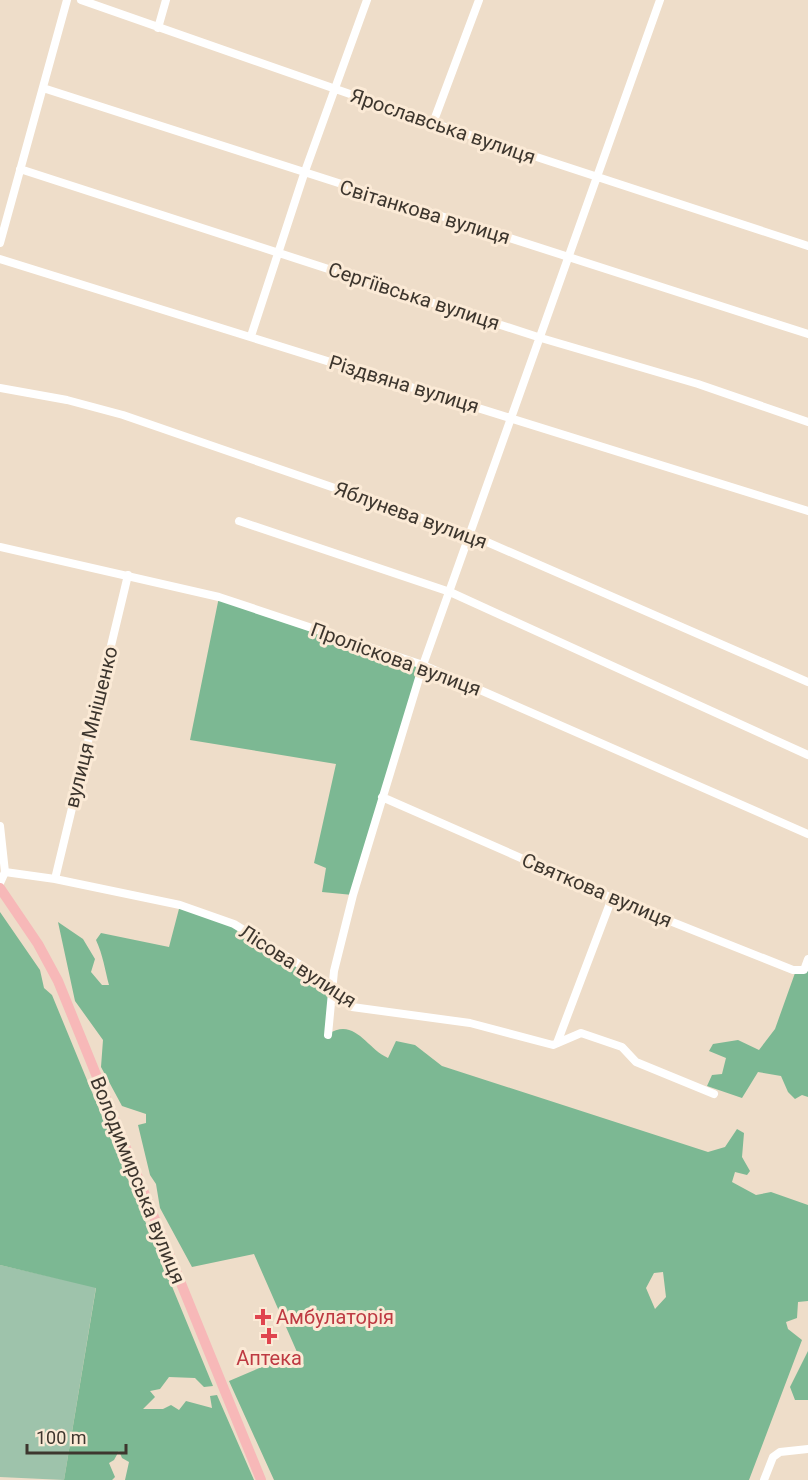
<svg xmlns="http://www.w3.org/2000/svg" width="808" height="1480" viewBox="0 0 808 1480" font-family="Roboto,sans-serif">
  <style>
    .green { fill: #9ec3ab }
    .forest { fill: #7cb893; fill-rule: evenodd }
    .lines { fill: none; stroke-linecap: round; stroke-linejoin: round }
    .minor { stroke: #fff; stroke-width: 8 }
    .major { stroke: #f7b8b8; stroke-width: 10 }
    .health-dot { fill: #e0444e; stroke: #fbead6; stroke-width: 2 }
    .labels { text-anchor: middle; stroke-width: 6; stroke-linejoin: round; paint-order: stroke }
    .street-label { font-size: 20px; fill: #3d362e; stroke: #fbead6 }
    .health-label { font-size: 20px; fill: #be3a42; stroke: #fbead6; text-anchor: start }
  </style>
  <rect width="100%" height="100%" fill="#eeddc9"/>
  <!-- green -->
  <path class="green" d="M0,1265l96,22 -32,193 -64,-3z"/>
  <!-- forest -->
  <path class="forest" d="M219,597l204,68 -70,230 -31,-3 4,-24 -12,-5 22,-99 -146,-24z
    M180,905l54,19 98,64 -4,46c27,-17 38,14 60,24l8,-17 19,4 27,21 266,86 17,-5 12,-18 7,4 -2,24 8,14 -3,4 -12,-3 -3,10 24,13 15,-3 37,13v96l-10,1 -1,16 -11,4 2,7 14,11 -53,140h-475l-45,-99 68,-29 -43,-98 -62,13 -32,-59 -4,-24 -6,-9 -12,-50 8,-2v-9l-24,-8 -21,-39 2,-27 -28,-39 -17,-79 25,17 12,20 -4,13 11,13h7c-4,-15 -6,-30 -13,-45l5,-7 68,14zM663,1272l3,25 -11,12 -9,-21 8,-15z
    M0,912l40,58 4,18 8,7 161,391 -9,1 -9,-9 -26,-1 -9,12 -10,2 5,6 -12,12h20l8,-4 8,5 7,-9 26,7 -2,-12 7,-1 37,85h-129l4,-18 -7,-4 -3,-7 -5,9 -5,3 6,14 -3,3h-48l32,-192 -96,-23z
    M808,961v136l-6,-2 -7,4 -7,-7 -7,-16 -23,-4 -16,26 -35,-12 5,-11 10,-1 4,-16 -17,-7 4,-7 25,-4 21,10 16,-21 20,-56z
    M808,1351v49h-13l-5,-13z"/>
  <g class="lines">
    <!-- minor -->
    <path class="minor" d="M81,0l352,123 375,123
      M158,28l8,-28
      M43,88l765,246
      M433,123l46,-123
      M20,169l521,169 157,46 110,38
      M0,243l67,-243
      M0,259l808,252
      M251,336l53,-162 63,-174
      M0,388l67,12 56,15 348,120 337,147
      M239,521l211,71 358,163
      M0,547l219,50 204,68 385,169
      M382,797l230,101 181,72h11l4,-11
      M0,826l5,46 -5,11
      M5,872l50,7 125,26 54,19 73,45 45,38 118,16 83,22 28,-12 41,14 14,15 78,32
      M55,879l73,-304
      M328,1035l6,-64 19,-76 70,-230 237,-665
      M557,1043l55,-145
      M764,1480l9,-23 7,-5 28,-3"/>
    <!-- major -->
    <path class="major" d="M0,888l38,56 20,37 203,499"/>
  </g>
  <!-- markers -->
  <g class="health-dot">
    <path d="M260 1308h6v6h6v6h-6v6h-6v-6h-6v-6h6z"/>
    <path d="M266 1327h6v6h6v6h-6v6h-6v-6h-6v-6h6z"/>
  </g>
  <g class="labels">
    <!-- street labels -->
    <g class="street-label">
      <text transform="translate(443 126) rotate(19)" y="7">Ярославська вулиця</text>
      <text transform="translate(425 212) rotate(17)" y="7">Світанкова вулиця</text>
      <text transform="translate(414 296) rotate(18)" y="7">Сергіївська вулиця</text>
      <text transform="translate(404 384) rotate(17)" y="7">Різдвяна вулиця</text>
      <text transform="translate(411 515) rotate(20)" y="7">Яблунева вулиця</text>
      <text transform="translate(396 659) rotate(20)" y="7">Проліскова вулиця</text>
      <text transform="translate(91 727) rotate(-76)" y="7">вулиця Мнішенко</text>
      <text transform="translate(597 890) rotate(23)" y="7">Святкова вулиця</text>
      <text transform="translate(298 966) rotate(33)" y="7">Лісова вулиця</text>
      <text transform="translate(138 1180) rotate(68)" y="7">Володимирська вулиця</text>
    </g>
    <!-- health labels -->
    <g class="health-label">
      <text x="276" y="1324">Амбулаторія</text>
      <text x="269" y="1365" text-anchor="middle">Аптека</text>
    </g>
  </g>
  <!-- scale -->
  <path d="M27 1444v9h99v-9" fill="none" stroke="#3d362e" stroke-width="3"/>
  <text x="36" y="1444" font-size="18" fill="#3d362e" stroke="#fbead6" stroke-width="4.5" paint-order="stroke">100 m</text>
</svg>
